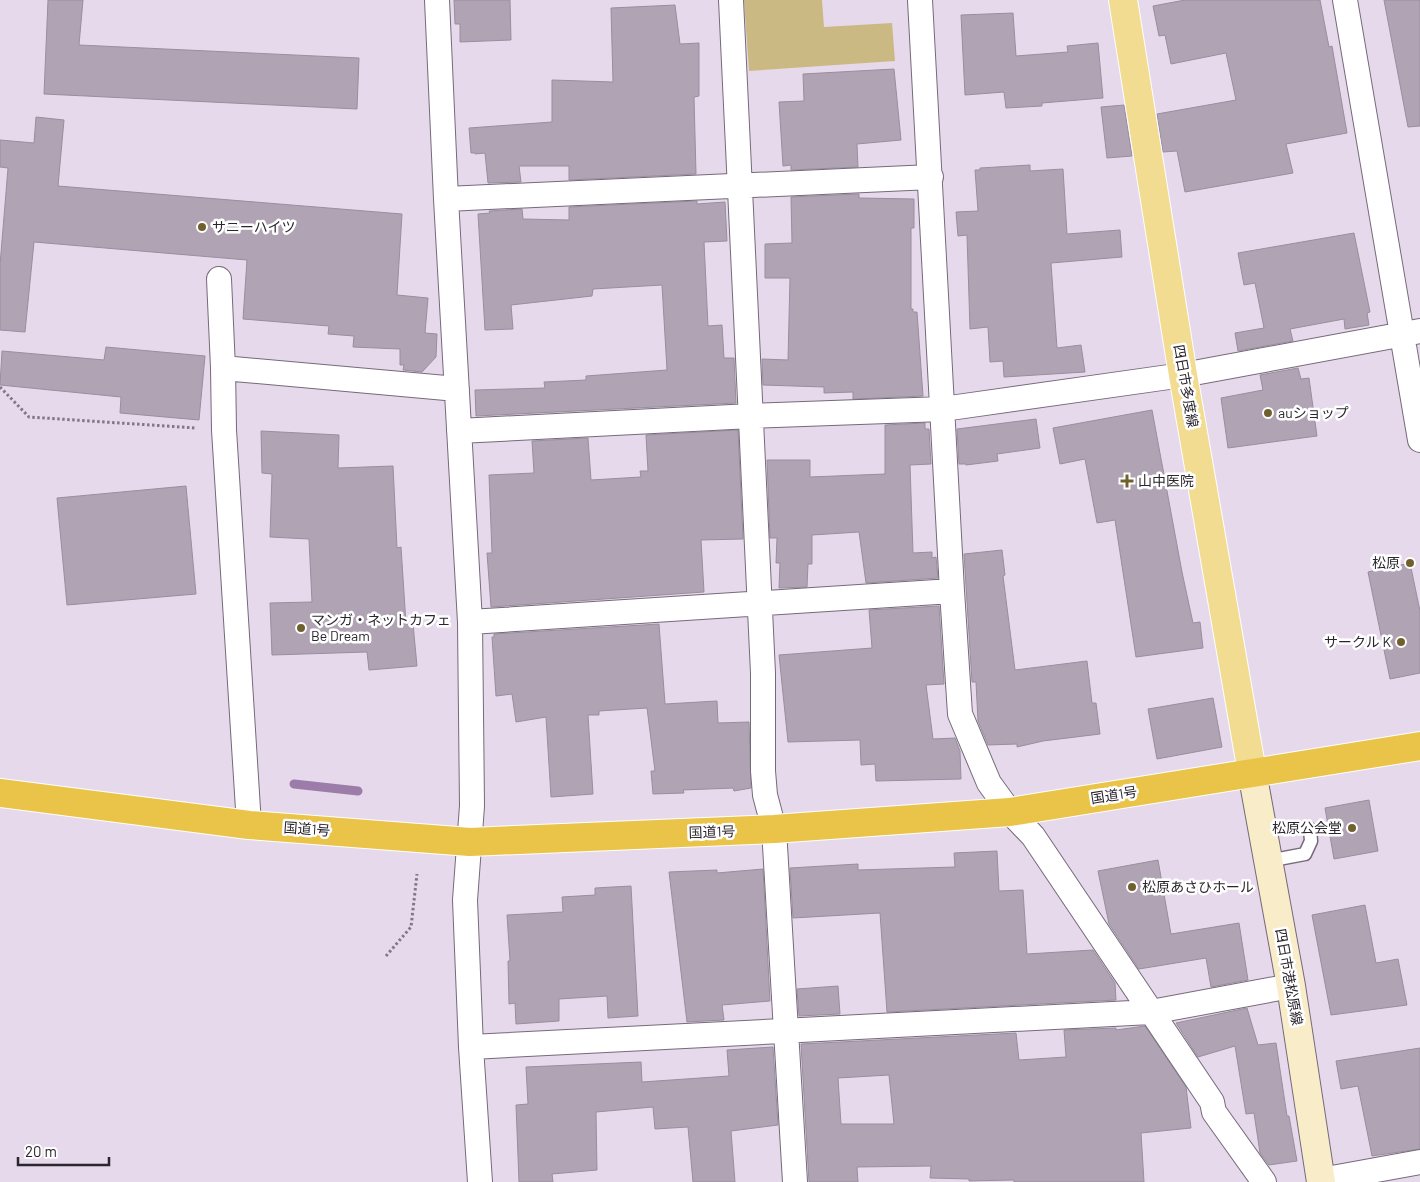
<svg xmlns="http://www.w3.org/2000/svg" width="1420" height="1182" viewBox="0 0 1420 1182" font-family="Barlow,'Noto Sans JP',sans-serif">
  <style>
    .green { fill: #cbb983 }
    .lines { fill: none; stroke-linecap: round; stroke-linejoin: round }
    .stream { stroke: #9c7daa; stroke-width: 9 }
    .building { fill: #afa3b4; stroke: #998e9f; fill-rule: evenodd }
    .lane-casing { stroke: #756a7a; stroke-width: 15 }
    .street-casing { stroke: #756a7a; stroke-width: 26 }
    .secondary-casing { stroke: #756a7a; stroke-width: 30 }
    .primary-casing { stroke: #fff; stroke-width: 30 }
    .highway-casing { stroke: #fff; stroke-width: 30 }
    .path { stroke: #807884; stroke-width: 3; stroke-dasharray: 2.5 2.5; stroke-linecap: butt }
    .lane { stroke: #fff; stroke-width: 12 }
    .street { stroke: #fff; stroke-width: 24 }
    .secondary { stroke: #f8edc8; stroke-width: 28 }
    .primary { stroke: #f2dc92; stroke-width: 28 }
    .highway { stroke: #e9c449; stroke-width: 28 }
    .poi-dot { fill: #70602d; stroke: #fff; stroke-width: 2 }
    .labels { text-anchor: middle; stroke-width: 5; stroke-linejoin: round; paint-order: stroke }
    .poi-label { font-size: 14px; fill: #2b262d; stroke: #fff; text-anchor: start }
    .street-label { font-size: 14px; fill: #2b262d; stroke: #fff }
  </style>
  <rect width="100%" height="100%" fill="#e6d9eb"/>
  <!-- green -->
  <path class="green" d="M744,0h78l2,27 68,-4 3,38 -146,10z"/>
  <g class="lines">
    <!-- stream -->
    <path class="stream" d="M294,784l64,7"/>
  </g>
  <!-- building -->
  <path class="building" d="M48,0h35l-4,45 280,13 -2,51 -313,-15z
    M454,0h56l1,40 -51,2v-18h-5z
    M1185,0h135l9,47 3,-1 15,87 -61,11 7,29 -108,19 -8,-41 -14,1 -6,-38 79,-14 -10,-47 -55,11 -6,-29 -6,1 -6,-30z
    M1384,0h36v126l-12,1z
    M675,5l5,39 19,-1v53l-5,1 2,77 -127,6v-14h-50l2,16 -33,1 -3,-30 -10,1v-1h-4l-2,-25 83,-6v-42l61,2 -2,-74z
    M1013,13l3,43 52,-4 -1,-6 31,-3 5,55 -61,5v3l-36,2 -2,-16 -39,3 -4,-80z
    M894,69l7,71 -44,4 1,23 -67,3v-5l-8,1 -4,-64 25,-1 -1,-27z
    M1124,105l8,51 -25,2 -6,-51z
    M36,117l28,3 -6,66 344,28 -5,81 31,3 -3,35 12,1 -1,23 -14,15 -19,-2 1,-5h-4v-16l-47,-2 1,-11 -26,-2 1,-8 -86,-7 4,-59 -213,-18 -9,90 -25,-2v-65l8,-97 -8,-1v-27l34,3z
    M1030,165v6l33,-2 4,65 53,-4 2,27 -71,6 6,85 24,-3 4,27 -81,5 -1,-16 -13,1 -2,-35 -18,2 -3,-94 -9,1 -2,-24 22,-1 -3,-41h5v-2z
    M859,194v4l55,1v29h-3v81h2v3h4l6,84 -70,3v-7l-29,1v-6l-61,-2 -1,-26 26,1 2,-82h-25v-34l27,-1 -1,-46z
    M697,201v3l28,-2 2,39 -23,1 4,84 14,-1 2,33h10l2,45 -260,13 -1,-26 70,-2 -1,-6 42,-2v-4l81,-6 -5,-85 -69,4 -1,7 -81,9 2,24 -28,1 -7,-116 12,-1 -1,-2 33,-2 1,10 46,1v-13z
    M1354,233l16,79 -3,1 2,12 -24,4 -1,-10 -54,10 3,12 -55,10 -3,-18 29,-5 -9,-45 -11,2 -6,-32z
    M106,347l99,9 -6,64 -79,-7 1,-16 -121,-12 2,-34 102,9z
    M1298,368l3,11 8,-1 8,58 -89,12 -7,-50 42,-8 -3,-15z
    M1152,410l30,162 11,51 7,-1 3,26 -67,9 -21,-137 -18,3 -12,-64 -25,5 -7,-36z
    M1036,419l4,29 -43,6 1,7 -32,4v-1h-7l-2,-35z
    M925,423v6h4l2,35 -21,1 3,88 19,-1v6l4,-1 2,21 -72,5 -7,-51 -47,3v29h-4l-1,23 -28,1 1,-25h-4l1,-25h-7l-3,-78h43v17l75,-3v-49z
    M738,430l5,109 -42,1 3,52 -213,15 -4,-54h5l-3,-78 45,-2 -2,-32 56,-3 3,42 50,-3 -1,-6h8l-2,-36z
    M261,431l78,4 -1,33 55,-2 4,82 4,-1 5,77h7l4,42 -48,4 -2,-18 -95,3 -2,-52 42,-1 -3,-63 -39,-2 2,-63 -10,-1z
    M186,486l10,108 -129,11 -10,-107z
    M1002,550l3,25 -2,1 12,94 72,-9 5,42h4l4,31 -57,7 -26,6v-3l-29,1 -10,-24 -2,-39h-4l-8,-128z
    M1410,563l10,48v62l-30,6 -22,-107z
    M939,606l5,78 -18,1 7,54 22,-1 5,13 1,28 -85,2 -1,-17 -14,1 -1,-25 -72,2 -9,-87 93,-7 -3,-38z
    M659,624l6,80 52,-3 1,22 31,-1 2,66 -17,3 -1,-3 -50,2 1,3 -31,1 -2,-23h4l-8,-63 -48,3v4h-11l5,79 -42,3 -5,-80 -30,5 -4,-28 -16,2 -4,-59h2v-3z
    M1213,698l9,49 -65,12 -9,-50z
    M1369,800l9,51 -44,8 -9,-51z
    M997,851l2,40 24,-1 4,64 66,-4 22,33 1,17 -229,12 -7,-99 -87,5 -3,-50 68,-4v6l97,-3 -1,-14z
    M1158,860l13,74 68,-11 9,57 -37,7 -5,-29 -67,11 -30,-45 -11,-53z
    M763,869l7,132 -48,4 2,15 -37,2 -18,-150 48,-2v3z
    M631,886l7,130 -30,2 -1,-22 -48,3v22l-43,3 -1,-21 -6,1 -1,-43h2l-3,-46 56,-3 -1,-15 33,-2v-7z
    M1365,905l11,58 22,-4 9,46 -76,10 -19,-100z
    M838,986l2,28 -41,2 -2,-27z
    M1247,1008l11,37 18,-2 11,73h2l8,45 -28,4 -9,-12 -6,-40 -8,1 -11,-68 -37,11 -22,-34z
    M1145,1026l41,61 5,41 -50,5 3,49h-130v-2l-45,1v-2l-39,-1 1,-12 -74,1 1,15h-49l-8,-138 215,-11 3,27 47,-3 -2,-27 52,-2v2zM889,1075l5,49h-53l-3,-46z
    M773,1047l5,78 -47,6 4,51h-42l-5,-55 -33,2 -2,-22 -57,5 1,58 -45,4 1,8h-34l-3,-77 12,-1 -2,-37 115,-5 1,20 87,-6 -2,-26z
    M1420,1048v101l-48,7 -14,-70 -17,3 -5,-28z"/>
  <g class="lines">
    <defs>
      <path id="lane" d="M1268,861l37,-7 6,-13 -1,-12"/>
      <path id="street" d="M437,0l9,199 24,423 2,184 -7,94 6,147 9,135
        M731,0l32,673v98l2,24 9,34 21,353
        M920,0l32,591 8,123 29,69 21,29 23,24 179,266 2,10 50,70
        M1345,0l75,440
        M446,199l485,-22
        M219,279l4,89
        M459,431l292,-15 192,-7 240,-34 237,-44
        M470,622l482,-31
        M249,825l-25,-395 -1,-62 234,21
        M471,1047l680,-35 140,-26
        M1321,1180l99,-18"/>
      <path id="secondary" d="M1252,772l39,214 30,196"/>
      <path id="primary" d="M1123,0l60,375 69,397"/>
      <path id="highway" d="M0,793l249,32 221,17 304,-13 236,-17 410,-66"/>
    </defs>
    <!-- lane casing -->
    <use href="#lane" class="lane-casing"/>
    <!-- street casing -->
    <use href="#street" class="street-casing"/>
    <!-- secondary casing -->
    <use href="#secondary" class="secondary-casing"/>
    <!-- primary casing -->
    <use href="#primary" class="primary-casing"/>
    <!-- highway casing -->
    <use href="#highway" class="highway-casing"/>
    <!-- path -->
    <path class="path" d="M0,387l29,30 167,11
      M386,956l25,-29 6,-53"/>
    <!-- lane -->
    <use href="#lane" class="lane"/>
    <!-- street -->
    <use href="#street" class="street"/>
    <!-- secondary -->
    <use href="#secondary" class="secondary"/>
    <!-- primary -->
    <use href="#primary" class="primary"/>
    <!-- highway -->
    <use href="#highway" class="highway"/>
  </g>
  <!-- markers -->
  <g class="poi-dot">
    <circle cx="202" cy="227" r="5"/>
    <circle cx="1268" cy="413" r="5"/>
    <path d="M1124.5 473.5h5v5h5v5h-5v5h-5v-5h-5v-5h5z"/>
    <circle cx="1410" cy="563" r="5"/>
    <circle cx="301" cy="628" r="5"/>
    <circle cx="1401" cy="642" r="5"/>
    <circle cx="1352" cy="828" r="5"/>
    <circle cx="1132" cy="887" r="5"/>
  </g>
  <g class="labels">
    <!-- poi labels -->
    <g class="poi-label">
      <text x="212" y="232">サニーハイツ</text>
      <text x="1278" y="418">auショップ</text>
      <text x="1138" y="486">山中医院</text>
      <text x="1400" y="568" text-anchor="end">松原</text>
      <text x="311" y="625">マンガ・ネットカフェ<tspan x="311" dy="16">Be Dream</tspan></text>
      <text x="1391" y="647" text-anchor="end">サークル K</text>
      <text x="1342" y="833" text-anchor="end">松原公会堂</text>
      <text x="1142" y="892">松原あさひホール</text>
    </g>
    <!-- street labels -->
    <g class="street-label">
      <text transform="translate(1186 386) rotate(80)" y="5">四日市多度線</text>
      <text transform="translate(1114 795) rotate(-9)" y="5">国道1号</text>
      <text transform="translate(307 829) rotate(4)" y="5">国道1号</text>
      <text transform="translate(712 832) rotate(-2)" y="5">国道1号</text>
      <text transform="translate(1289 977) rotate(80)" y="5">四日市港松原線</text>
    </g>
  </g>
  <!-- scale -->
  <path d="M18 1157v8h91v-8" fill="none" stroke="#2b262d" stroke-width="2.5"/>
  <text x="25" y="1157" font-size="15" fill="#2b262d" stroke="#ffffff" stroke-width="4" paint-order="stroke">20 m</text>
</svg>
